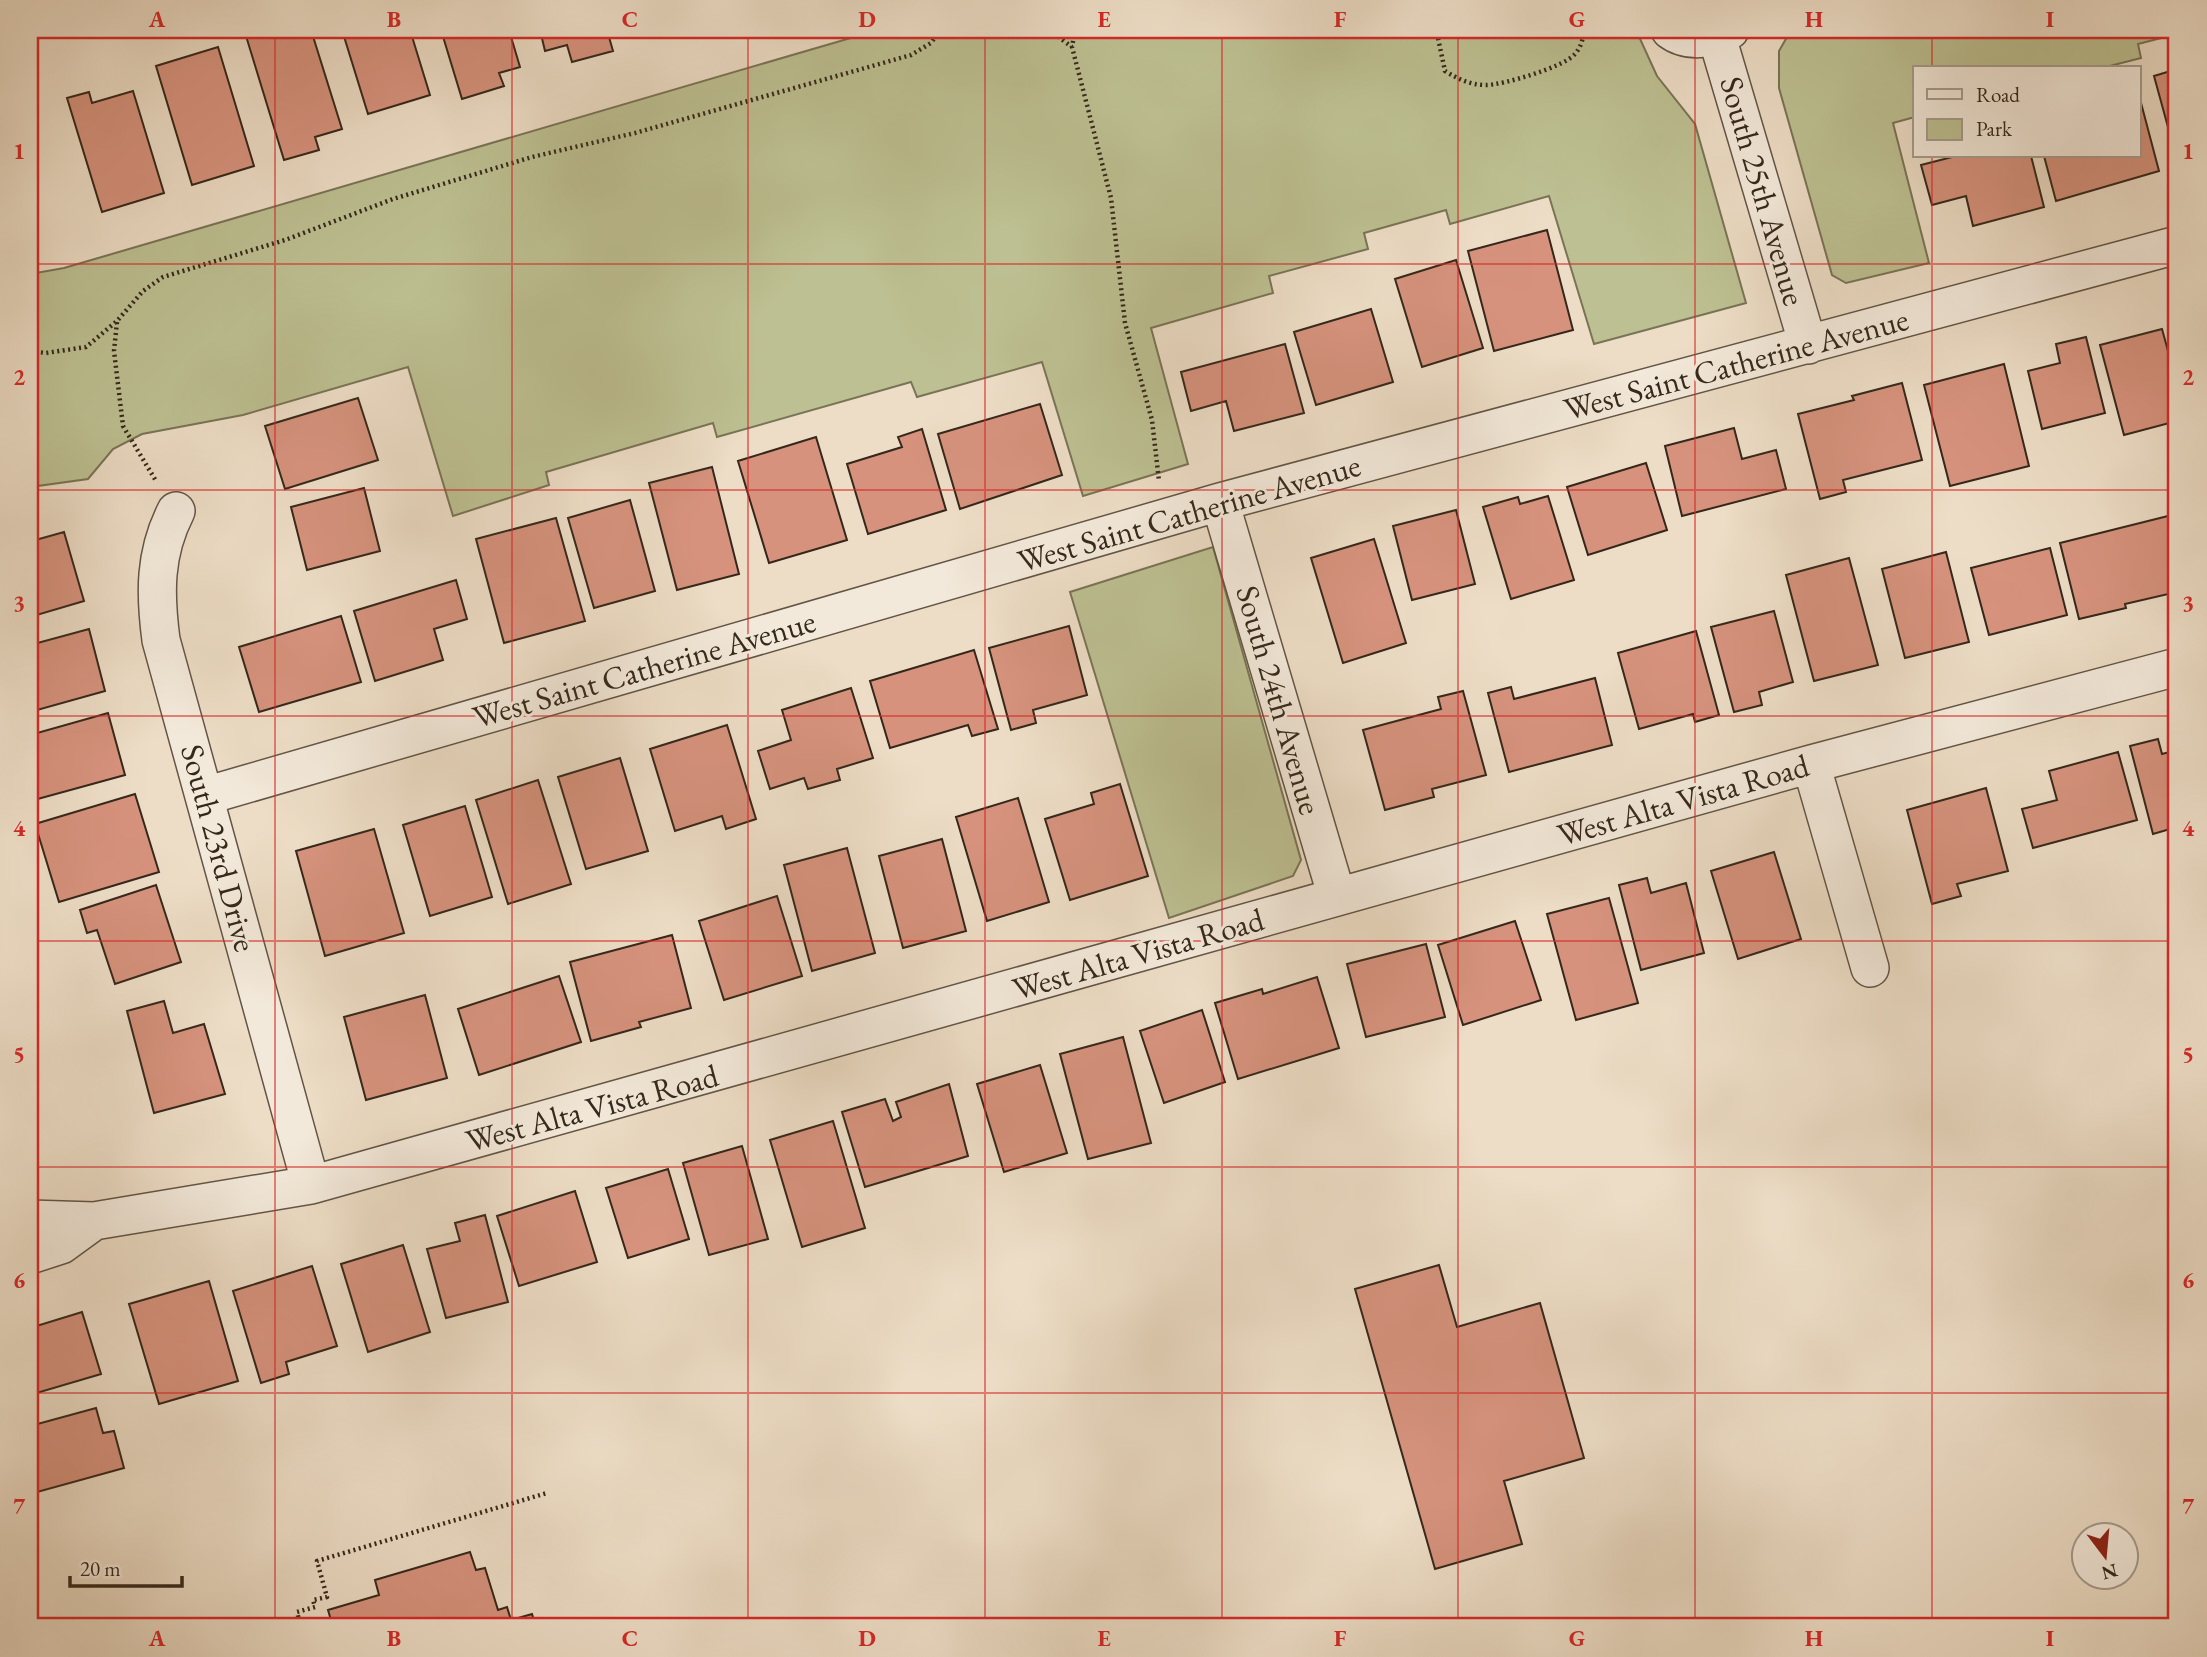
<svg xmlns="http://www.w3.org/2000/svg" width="2207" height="1657" viewBox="0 0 2207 1657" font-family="'EB Garamond',serif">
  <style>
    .green { fill: #bdc092; stroke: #797456; stroke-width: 2 }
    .building { fill: #d6927d; stroke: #35281b; stroke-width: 2 }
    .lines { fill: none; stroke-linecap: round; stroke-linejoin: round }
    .minor-casing { stroke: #635546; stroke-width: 40 }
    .path { stroke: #35281b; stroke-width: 4.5; stroke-dasharray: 2 3.5; stroke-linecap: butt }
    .minor { stroke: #f3e9da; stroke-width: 37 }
    .grid { fill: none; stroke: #d62828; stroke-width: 2; stroke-opacity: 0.55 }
    .labels { text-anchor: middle; stroke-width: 6; stroke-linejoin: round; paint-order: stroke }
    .street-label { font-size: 32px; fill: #35281b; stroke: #f3e9da }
    .neatline { fill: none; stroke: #d62828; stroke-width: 2.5 }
    .grid-label { font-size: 23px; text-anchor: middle; font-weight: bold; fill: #d62828 }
  </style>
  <rect width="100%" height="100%" fill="#edddc6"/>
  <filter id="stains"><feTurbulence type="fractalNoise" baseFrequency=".00286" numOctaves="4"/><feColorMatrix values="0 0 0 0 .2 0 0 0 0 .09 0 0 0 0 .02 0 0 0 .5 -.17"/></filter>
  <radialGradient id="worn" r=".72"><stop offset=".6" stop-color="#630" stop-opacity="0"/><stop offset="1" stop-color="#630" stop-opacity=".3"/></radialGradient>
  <!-- green -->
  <path class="green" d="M878,30h758l21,46 38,48 51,179 -152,41 -45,-148 -99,28 -4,-14 -82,23 4,16 -99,27 4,17 -122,35 37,136 -105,32 -41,-134 -125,35 -6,-15 -194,55 -4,-14 -167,49 3,13 -96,31 -45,-149 -165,48 -101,19 -29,15 -25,30 -58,8v-213l34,-6z
    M1791,30h386v4l-39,10 3,14 -39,10h-187v49l-22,6 36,140 -83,20 -14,-8 -53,-187v-37z
    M1213,547l88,313 -8,16 -124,42 -99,-326z"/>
  <!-- building -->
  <path class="building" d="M265,30h17l2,6 27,-6 31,99 -27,8 4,13 -35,10 -38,-124z
    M342,30h68l20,65 -62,19z
    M441,30h68l11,37 -21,6 5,13 -42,13z
    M540,30h67l6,21 -41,11 -5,-17 -22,6z
    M218,47l36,119 -62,19 -36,-119z
    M2177,69v91l-23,-84z
    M133,91l31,102 -62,19 -35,-114 22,-6 3,11z
    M2140,99l19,72 -103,30 -12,-45h95z
    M1956,156h75l13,51 -71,19 -7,-30 -34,9 -11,-40z
    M1547,230l26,100 -79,21 -26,-100z
    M1456,260l27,88 -61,19 -27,-88z
    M1371,309l22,73 -77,23 -22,-73z
    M2162,329l15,55v37l-53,14 -24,-90z
    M2086,337l19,76 -63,16 -14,-58 32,-8 -4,-19z
    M1285,344l19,69 -70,18 -8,-30 -35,10 -10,-39z
    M2004,364l25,102 -79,20 -26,-101z
    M1902,383l20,77 -79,20 3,12 -26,7 -22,-85 56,-14 -2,-4z
    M358,398l20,62 -93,29 -20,-63z
    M1040,404l22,71 -102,34 -22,-75z
    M1734,428l8,31 34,-9 10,39 -104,27 -17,-70z
    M922,429l24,81 -78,24 -21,-70 55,-17 -4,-10z
    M816,437l31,103 -78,23 -31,-102z
    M1646,463l21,67 -79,25 -21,-68z
    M712,467l27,107 -62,16 -28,-107z
    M364,488l16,63 -73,19 -16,-63z
    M1548,496l26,84 -63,19 -28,-92 35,-10 2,7z
    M630,500l25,91 -61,17 -26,-90z
    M1456,510l19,74 -63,16 -19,-74z
    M2168,516l9,40v36l-52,12 1,4 -47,11 -19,-76z
    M556,518l29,103 -81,22 -28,-104z
    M64,532l20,69 -54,16v-83l2,7z
    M1374,539l32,104 -63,20 -32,-105z
    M2050,548l17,67 -78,20 -18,-67z
    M1946,552l23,90 -64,16 -23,-89z
    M1849,558l29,107 -64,16 -28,-106z
    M456,580l11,39 -33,10 9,31 -68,21 -21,-70z
    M1774,611l19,71 -34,10 3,13 -28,7 -23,-85z
    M341,616l20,66 -102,30 -20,-65z
    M1069,626l18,69 -54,15 3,13 -25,7 -22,-82z
    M89,629l16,62 -75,21v-67z
    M1696,631l23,84 -24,7 -2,-8 -54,15 -21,-76z
    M974,650l24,79 -26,7 -4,-11 -78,23 -20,-67z
    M1595,678l17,67 -103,27 -21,-79 23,-6 3,12z
    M851,688l22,70 -36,11 3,11 -32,9 -4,-11 -34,11 -12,-38 33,-11 -9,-30z
    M1463,691l23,84 -54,14 2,8 -49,13 -22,-80 78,-21 -3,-12z
    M108,713l17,62 -91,25 -4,-15v-50z
    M727,725l29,94 -30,10 -4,-13 -47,15 -25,-82z
    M2158,739l4,15 15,-4v77l-24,7 -23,-88z
    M2118,752l19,68 -104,28 -11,-39 35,-9 -8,-29z
    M620,758l28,93 -62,18 -28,-92z
    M538,780l33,104 -63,20 -32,-104z
    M1120,784l28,92 -78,24 -25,-81 49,-15 -3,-11z
    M1986,788l22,83 -51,13 4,12 -29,8 -25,-94z
    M135,794l24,78 -100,30 -24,-78z
    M1018,798l31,104 -62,19 -31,-104z
    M465,806l27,91 -62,19 -27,-91z
    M374,829l30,104 -79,23 -29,-105z
    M942,839l24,92 -63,17 -24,-92z
    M847,848l28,105 -63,18 -28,-106z
    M1774,852l27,87 -63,20 -27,-88z
    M1647,878l4,15 35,-10 18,70 -63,17 -22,-85z
    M156,885l25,77 -66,22 -18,-54 -10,3 -7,-23z
    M777,896l25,80 -78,24 -25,-79z
    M1609,898l29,105 -62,17 -29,-106z
    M1515,921l26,79 -78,25 -25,-80z
    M672,935l19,73 -52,14 2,5 -50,14 -21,-79z
    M1426,944l19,73 -79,20 -19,-73z
    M559,976l22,66 -102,33 -21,-66z
    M1317,977l22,71 -101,31 -23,-76 47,-14 1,5z
    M425,995l22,83 -81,22 -22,-83z
    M164,1001l9,32 31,-9 21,70 -71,19 -27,-102z
    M1202,1010l23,72 -61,21 -24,-72z
    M1123,1037l28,106 -63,16 -28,-105z
    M1040,1065l27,88 -63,19 -27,-88z
    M949,1084l19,72 -103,31 -23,-75 43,-13 8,22 8,-4 -5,-15z
    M833,1121l32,107 -63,19 -32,-107z
    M742,1146l26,93 -59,16 -26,-92z
    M668,1169l21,70 -61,19 -22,-70z
    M575,1191l22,71 -78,24 -22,-70z
    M485,1215l23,87 -62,16 -19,-69 33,-8 -5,-18z
    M403,1245l27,87 -62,20 -27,-88z
    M1439,1265l18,62 83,-24 44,155 -80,23 18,63 -87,25 -80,-280z
    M312,1266l25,80 -51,16 3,12 -28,9 -28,-92z
    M209,1281l29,100 -79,23 -30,-100z
    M82,1312l19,62 -71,21v-67z
    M96,1408l7,25 11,-2 10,37 -94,26v-68z
    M470,1552l6,18 9,-2 13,42 9,-3 4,13 21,-6 4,13h-203l-5,-17 51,-15 -4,-15z"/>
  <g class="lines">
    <defs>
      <path id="minor" d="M1670,30c17,13 42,10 60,0
        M1717,37l91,308
        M1220,502l117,395
        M176,511c-22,43 -21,83 -15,129l150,545
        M1811,764l59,204
        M205,796l1015,-294 957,-257
        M30,1219l64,2 217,-36 1500,-421 366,-97
        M30,1255l31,-10 33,-24"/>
    </defs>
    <!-- minor casing -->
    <use href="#minor" class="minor-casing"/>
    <!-- path -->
    <path class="path" d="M1049,30l23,17
      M1075,30l-3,17 39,151 14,125 27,97 7,61
      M1445,30l-7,8 7,33c13,8 25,14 41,14 17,0 77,-18 88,-30 7,-7 9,-16 10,-25
      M117,322l-3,29 9,75 33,55
      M30,351l16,2 40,-6 31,-26 26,-30 20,-14 122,-37 108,-41 139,-42 103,-24 276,-78 20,-12 9,-13
      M291,1627l9,-3 -3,-12 18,-5 -2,-7 14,-3 -10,-36 230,-68"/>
    <!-- minor -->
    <use href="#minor" class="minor"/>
  </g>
  <!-- grid -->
  <path class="grid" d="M275,30v1597M512,30v1597M748,30v1597M985,30v1597M1222,30v1597M1458,30v1597M1695,30v1597M1932,30v38M1932,156v1471M30,264h2147M30,490h2147M30,716h2147M30,941h2147M30,1167h2147M30,1393h2147"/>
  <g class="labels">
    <!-- street labels -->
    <g class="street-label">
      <text transform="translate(1763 191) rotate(74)" y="11">South 25th Avenue</text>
      <text transform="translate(1736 364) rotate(-15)" y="11">West Saint Catherine Avenue</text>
      <text transform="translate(1189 513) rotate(-16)" y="11">West Saint Catherine Avenue</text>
      <text transform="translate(644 669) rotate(-16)" y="11">West Saint Catherine Avenue</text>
      <text transform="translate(1279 700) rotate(74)" y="11">South 24th Avenue</text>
      <text transform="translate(1683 800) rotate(-16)" y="11">West Alta Vista Road</text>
      <text transform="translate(219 848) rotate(75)" y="11">South 23rd Drive</text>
      <text transform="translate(1138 954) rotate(-16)" y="11">West Alta Vista Road</text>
      <text transform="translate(592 1108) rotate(-15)" y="11">West Alta Vista Road</text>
    </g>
  </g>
  <!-- margin -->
  <rect width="2207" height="1657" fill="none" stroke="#edddc6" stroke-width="77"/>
  <!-- legend -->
  <rect x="1913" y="66" width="228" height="91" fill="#f3e9da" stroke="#a79c8e" stroke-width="2"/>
  <rect x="1927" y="89" width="35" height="10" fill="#f3e9da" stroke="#a79c8e" stroke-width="2"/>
  <text x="1976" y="102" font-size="21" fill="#35281b">Road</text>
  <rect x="1927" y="119" width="35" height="21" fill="#bdc092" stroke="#a79c8e" stroke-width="2"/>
  <text x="1976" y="136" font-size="21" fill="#35281b">Park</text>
  <!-- north arrow -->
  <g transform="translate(2105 1556) rotate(164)"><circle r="33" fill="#f3e9da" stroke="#a79c8e" stroke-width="2"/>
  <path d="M0-5L12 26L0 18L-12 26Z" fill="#8f2418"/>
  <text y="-10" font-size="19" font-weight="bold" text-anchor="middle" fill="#35281b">N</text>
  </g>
  <!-- scale -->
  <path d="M70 1576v10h112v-10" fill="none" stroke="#35281b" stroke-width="3.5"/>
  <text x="80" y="1576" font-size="21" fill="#35281b" stroke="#f3e9da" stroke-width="5" paint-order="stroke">20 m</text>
  <rect x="38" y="38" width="2130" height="1580" class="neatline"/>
  <g class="grid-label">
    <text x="157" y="27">A</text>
    <text x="394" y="27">B</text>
    <text x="630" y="27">C</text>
    <text x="867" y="27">D</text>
    <text x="1104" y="27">E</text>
    <text x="1340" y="27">F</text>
    <text x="1577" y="27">G</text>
    <text x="1814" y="27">H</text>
    <text x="2050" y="27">I</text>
    <text x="19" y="159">1</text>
    <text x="2188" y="159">1</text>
    <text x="19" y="385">2</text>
    <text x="2188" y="385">2</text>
    <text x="19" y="611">3</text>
    <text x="2188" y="611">3</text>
    <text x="19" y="836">4</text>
    <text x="2188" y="836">4</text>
    <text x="19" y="1062">5</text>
    <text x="2188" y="1062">5</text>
    <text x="19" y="1288">6</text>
    <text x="2188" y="1288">6</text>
    <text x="19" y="1514">7</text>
    <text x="2188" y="1514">7</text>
    <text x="157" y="1646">A</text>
    <text x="394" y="1646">B</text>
    <text x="630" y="1646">C</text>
    <text x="867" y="1646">D</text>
    <text x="1104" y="1646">E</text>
    <text x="1340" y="1646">F</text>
    <text x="1577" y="1646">G</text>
    <text x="1814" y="1646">H</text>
    <text x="2050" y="1646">I</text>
  </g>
  <rect width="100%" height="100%" filter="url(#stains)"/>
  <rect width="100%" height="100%" fill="url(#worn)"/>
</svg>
